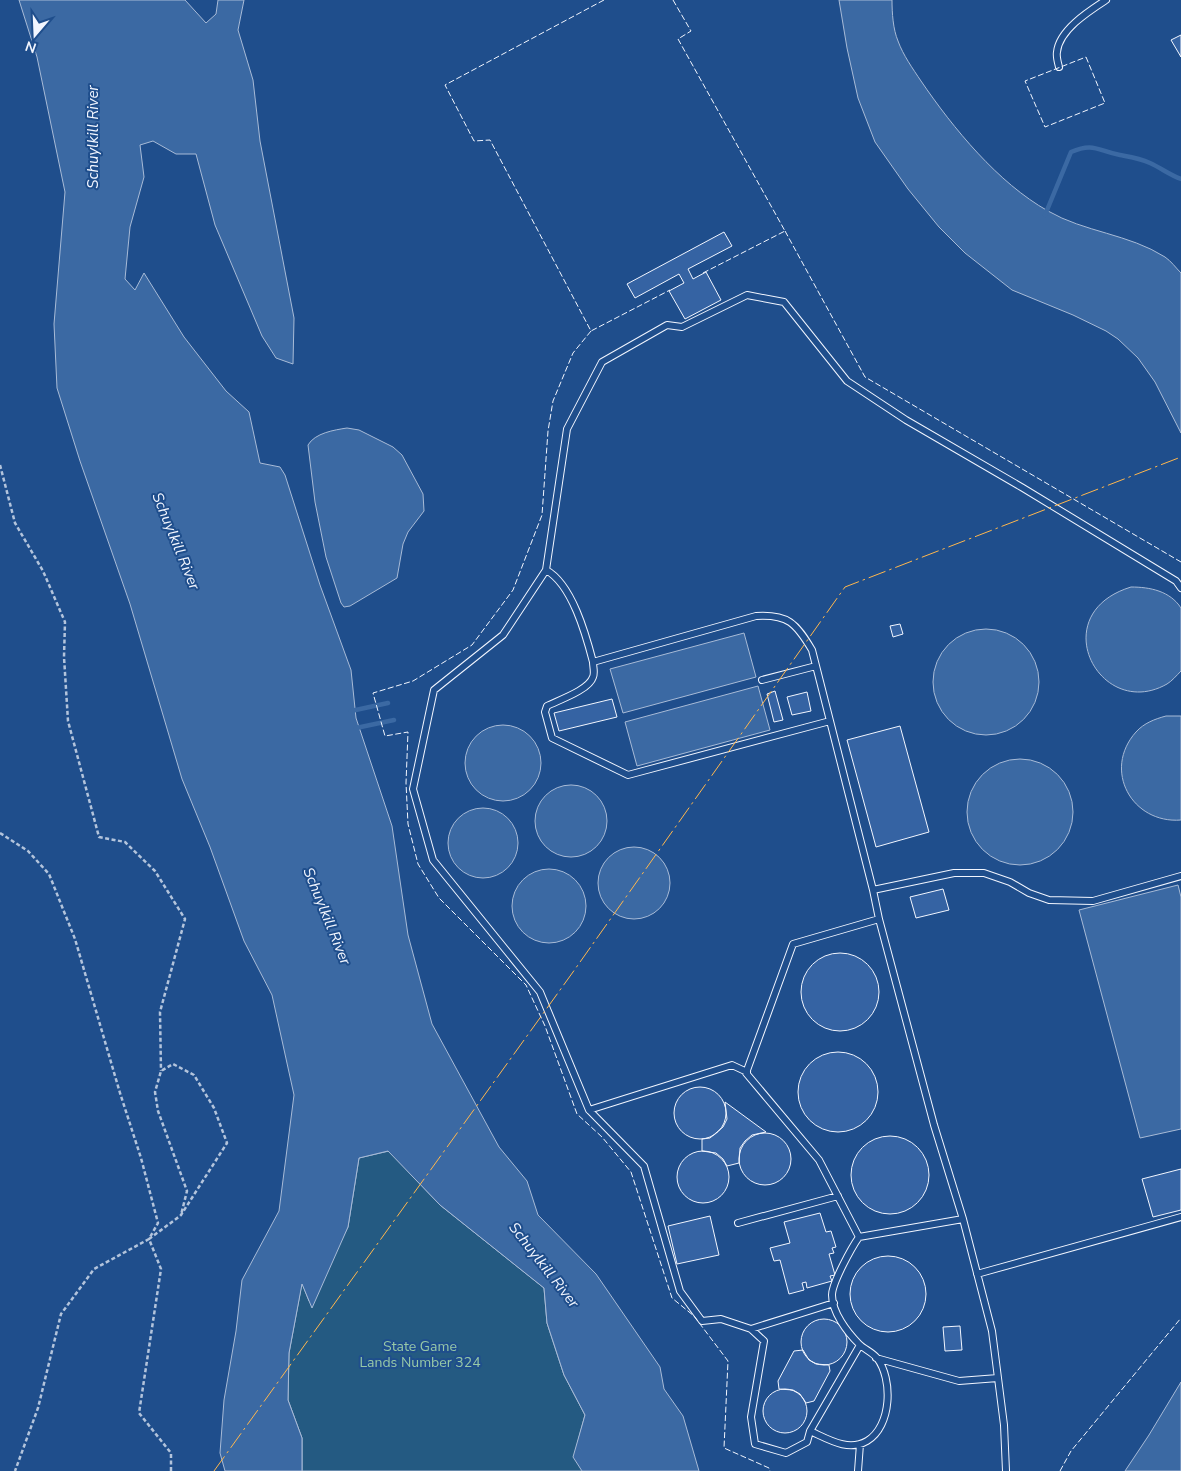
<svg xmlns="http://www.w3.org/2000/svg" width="1181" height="1471" viewBox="0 0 1181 1471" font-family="'Nunito Sans',sans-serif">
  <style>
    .green { fill: #245a82; stroke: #a8bbd7 }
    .water { fill: #3b69a3; stroke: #a8bbd7 }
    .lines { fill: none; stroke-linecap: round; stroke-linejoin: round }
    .stream { stroke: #3b69a3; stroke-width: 4.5 }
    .building { fill: #3563a3; stroke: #f2f6ff }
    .service-casing { stroke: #f2f6ff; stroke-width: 8 }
    .path { stroke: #b3c4dc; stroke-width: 2.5; stroke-dasharray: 4 2.5; stroke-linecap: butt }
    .service { stroke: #1f4e8c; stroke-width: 6 }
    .fence { stroke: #f2f6ff; stroke-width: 1; stroke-dasharray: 6 2.5; stroke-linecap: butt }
    .power { stroke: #ffb74d; stroke-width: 1; stroke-dasharray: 18 4 2.5 4; stroke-linecap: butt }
    .labels { text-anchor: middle; stroke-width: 4; stroke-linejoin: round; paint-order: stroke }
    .park-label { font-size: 14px; fill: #97c8a6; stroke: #1f4e8c }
    .water-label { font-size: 15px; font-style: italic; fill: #f2f6ff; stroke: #1f4e8c }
  </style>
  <rect width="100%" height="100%" fill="#1f4e8c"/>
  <!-- green -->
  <path class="green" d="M389,1151l51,54 104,83 3,35 17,52 21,40 -7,26 9,30h-285v-33l-14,-38 1,-47 13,-70 7,18 39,-74 11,-69z"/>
  <!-- water -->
  <path class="water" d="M19,0h166l21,23 10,-9 2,-14h26l-6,30 15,50 7,61 34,177 -1,46 -17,-6 -14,-22 -47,-111 -19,-71h-20l-23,-13 -13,4 4,32 -14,50 -5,52 10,11 9,-17 40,64 42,54 23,21 11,51 20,4 5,8 35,110 31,85 5,48 36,108 16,109 24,89 67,123 28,34 11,34 58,59 64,93 4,22 19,27 16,55h-117l-9,-14 12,-42 -21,-40 -17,-52 -3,-35 -104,-83 -52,-54 -29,7 -11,69 -36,81 -10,-24 -13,69 -1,47 14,38v33h-77l-5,-18 4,-53 12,-69 6,-51 37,-69 15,-116 -22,-100 -28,-54 -34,-94 -28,-68 -52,-175 -50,-143 -23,-73 -3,-64 11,-132 -28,-135z
    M839,0h53c0,13 1,29 6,41 5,14 15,28 23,40 32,47 77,102 127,130 36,21 81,23 117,46 6,4 11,11 16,16v160l-26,-51 -17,-24 -20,-19 -12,-8 -33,-16 -61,-25 -47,-37 -26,-26 -31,-38 -33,-47 -17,-44 -11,-50z
    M347,428l12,2 34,17 9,8 21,39 1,17 -16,21 -5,12 -6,34 -47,28 -6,1 -3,-4 -15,-46 -11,-55 -7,-57c7,-12 26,-15 39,-17z
    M1131,587c19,0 39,4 50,21v63c-4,4 -9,10 -14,13 -67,38 -124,-70 -36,-97z
    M933 682a53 53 0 1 1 106 0a53 53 0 1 1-106 0Z
    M744,633l12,44 -133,36 -13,-44z
    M758,686l12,44 -133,36 -12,-44z
    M1166,716h15v104c-49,4 -79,-50 -45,-88 8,-9 19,-13 30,-16z
    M465 763a38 38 0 1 1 76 0a38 38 0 1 1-76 0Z
    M967 812a53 53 0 1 1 106 0a53 53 0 1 1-106 0Z
    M535 821a36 36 0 1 1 72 0a36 36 0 1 1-72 0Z
    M448 843a35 35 0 1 1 70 0a35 35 0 1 1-70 0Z
    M598 883a36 36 0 1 1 72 0a36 36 0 1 1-72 0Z
    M512 906a37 37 0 1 1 74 0a37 37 0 1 1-74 0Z
    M1178,885l3,12v232l-41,9 -61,-228z
    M1181,1382v89h-56l24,-36z"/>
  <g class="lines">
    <!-- stream -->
    <path class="stream" d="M1045,215l26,-63c23,-10 27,-1 49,3 11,2 19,3 30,8 11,5 20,12 31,16
      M351,711l37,-8
      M356,728l38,-8"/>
  </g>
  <!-- building -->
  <path class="building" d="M1181,35v22l-10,-17z
    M724,232l8,14 -44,23 5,10 13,-7 15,28 -36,19 -16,-28 15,-8 -5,-9 -44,24 -8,-14z
    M900,624l3,10 -10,3 -3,-11z
    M775,691l8,29 -9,2 -7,-28z
    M807,692l4,19 -19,4 -5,-18z
    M612,699l5,18 -58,14 -5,-18z
    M900,726l29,106 -53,15 -29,-107z
    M943,889l6,21 -33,8 -6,-21z
    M801 992a39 39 0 1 1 78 0a39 39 0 1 1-78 0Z
    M798 1092a40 40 0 1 1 80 0a40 40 0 1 1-80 0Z
    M674 1113a26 26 0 1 1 52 0a26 26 0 1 1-52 0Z
    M725,1102l41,30 -14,3 -7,6 -5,7 -1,15 -12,3 -4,-7 -7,-6 -14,-2v-12l8,-1 13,-11 4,-8z
    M739 1159a26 26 0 1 1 52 0a26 26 0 1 1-52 0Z
    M851 1175a39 39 0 1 1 78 0a39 39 0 1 1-78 0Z
    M677 1177a26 26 0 1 1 52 0a26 26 0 1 1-52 0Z
    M1181,1169v41l-28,7 -11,-38z
    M820,1213l6,19 5,-1 5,16 -4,1 2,5 -5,1 6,21 -5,1 2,5 -25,7 -1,-6 -4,1 2,7 -15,4 -9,-34 -6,1 -4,-13 20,-5 -6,-21z
    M710,1216l9,39 -42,9 -9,-38z
    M850 1294a38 38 0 1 1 76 0a38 38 0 1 1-76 0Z
    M801 1342a23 23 0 1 1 46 0a23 23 0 1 1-46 0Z
    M960,1326l2,24 -17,1 -2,-24z
    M803,1350l6,10 7,4 13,1 1,6 -16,30 -8,2 -6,-9 -7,-4 -14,-1 -1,-8 16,-30z
    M763 1411a22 22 0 1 1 44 0a22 22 0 1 1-44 0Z"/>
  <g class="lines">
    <defs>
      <path id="service" d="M1059,67c-1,-4 -3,-11 -2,-15 2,-22 32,-41 49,-52
        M546,570c26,14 40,65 47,92l163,-46c32,-2 40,7 56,34l61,240 6,29 55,206 29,94 29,112 12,94 2,46
        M593,662c0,5 2,11 0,15 -4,13 -34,23 -46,29l-2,6 7,26 76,37 202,-54
        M762,680l54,-14
        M873,890l81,-17h30l26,9 19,11 20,7 44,1 88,-25
        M879,919l-86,25 -47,129 73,87 40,77 104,-18
        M589,1110l143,-45 15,7
        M738,1223l100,-27
        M977,1274l204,-57
        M751,1329l83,-26
        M860,1345l-50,86 -3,11 -21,11 -31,-9 -4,-27 13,-76 -13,-12 -30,-10 -19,2 -22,-30 -36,-125 -55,-56 -49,-118 -107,-132 -20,-71 21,-99 69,-55 43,-65 21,-141 35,-67 65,-37 15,2 65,-32 37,7 63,79 59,39 117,68 153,93 5,7
        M876,1358l83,23 39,-3
        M810,1431c18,8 38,21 57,10 25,-15 26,-62 10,-83 -5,-6 -13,-9 -18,-14 -12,-12 -27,-32 -27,-49 0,-12 20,-48 27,-58
        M858,1471l2,-27"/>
    </defs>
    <!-- service casing -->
    <use href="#service" class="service-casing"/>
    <!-- path -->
    <path class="path" d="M0,465l15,58 28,48 22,51 -1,35 4,64 31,116 26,5 30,29 30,48 -25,93 1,59
      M0,833l28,18 21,23 26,65 45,154 21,65 17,65 -9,16 -55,30 -33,45 -23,94 -23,63
      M171,1471v-18l-32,-40 22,-144 -12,-30 31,-23 1,-1 46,-72 -13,-35 -20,-33 -21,-11 -12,7 -6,21 3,19 29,80 -6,24"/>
    <!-- service -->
    <use href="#service" class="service"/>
    <!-- fence -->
    <path class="fence" d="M604,0l-159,85 29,56 16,-1 101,191 79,-41
      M673,0l18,31 -13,8 107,192 -82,42
      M1086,57l19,46 -60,24 -20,-46z
      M785,231l80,146 316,185
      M591,331l-18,22 -20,48 -5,30 -6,84 -29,75 -41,55 -59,36 -40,12 12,43 23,-4 -2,51 2,41 10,40 21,34 87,87 19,41 32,88 25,23 29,35 41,126 22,18 34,45 -4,87 45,20 1,3
      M1060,1471l11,-20 110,-133"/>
    <!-- power -->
    <path class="power" d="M214,1471l359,-499 272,-385 336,-130"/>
  </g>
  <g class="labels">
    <!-- park labels -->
    <g class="park-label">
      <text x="420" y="1351">State Game<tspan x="420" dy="16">Lands Number 324</tspan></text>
    </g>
    <!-- water labels -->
    <g class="water-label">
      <text transform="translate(93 137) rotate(-90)" y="5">Schuylkill River</text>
      <text transform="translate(176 541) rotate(68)" y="5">Schuylkill River</text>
      <text transform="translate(327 916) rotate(68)" y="5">Schuylkill River</text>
      <text transform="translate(544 1265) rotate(52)" y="5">Schuylkill River</text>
    </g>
  </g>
  <!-- north arrow -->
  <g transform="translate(35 35) rotate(199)" stroke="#1f4e8c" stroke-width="4" paint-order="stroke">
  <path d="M0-4L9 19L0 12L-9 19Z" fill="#f2f6ff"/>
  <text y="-8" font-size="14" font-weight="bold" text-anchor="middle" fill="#f2f6ff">N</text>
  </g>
</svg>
